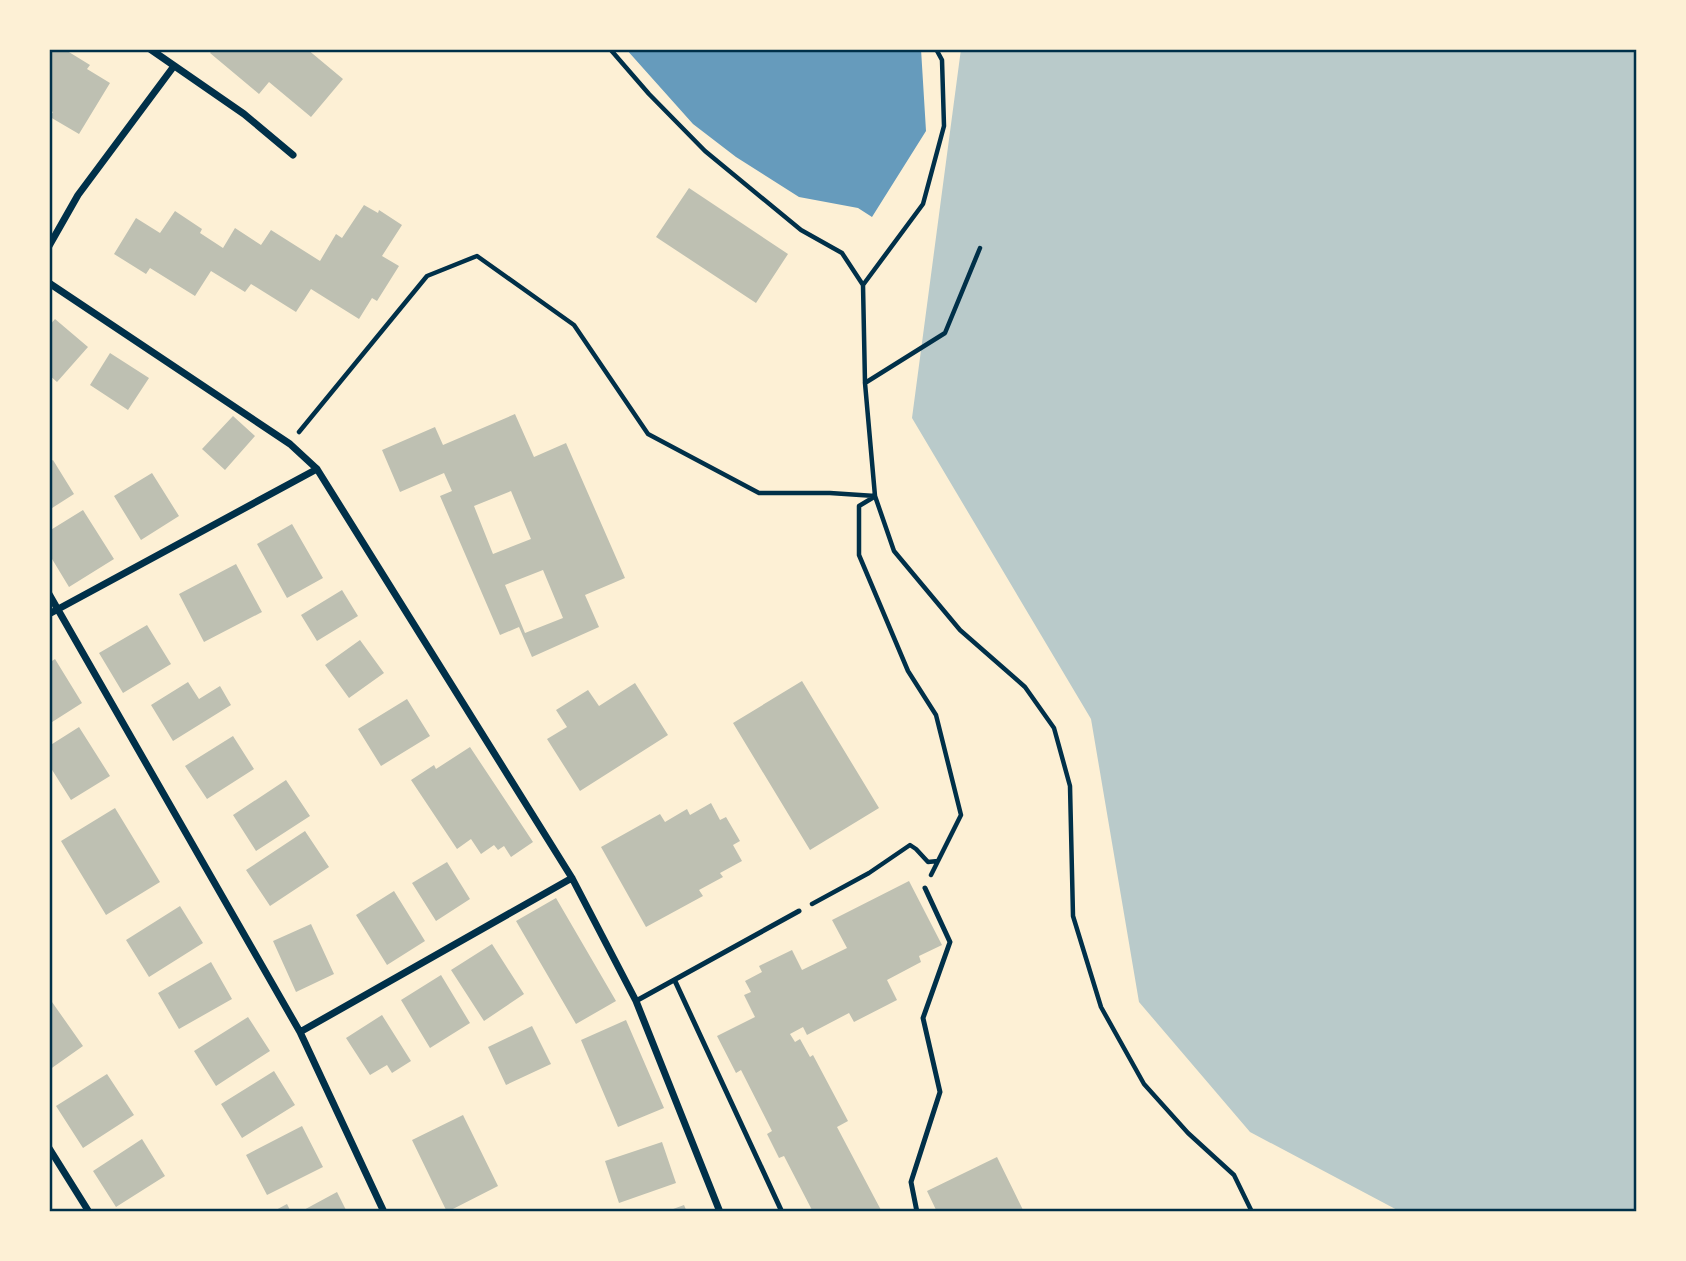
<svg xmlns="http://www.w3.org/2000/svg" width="1686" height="1261" viewBox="0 0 1686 1261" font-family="Lato,sans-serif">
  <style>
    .green { fill: #b9caca }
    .water { fill: #669bbc }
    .building { fill: #bec0b2; fill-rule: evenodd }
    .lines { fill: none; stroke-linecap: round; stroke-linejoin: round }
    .path { stroke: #003049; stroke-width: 4.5 }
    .service { stroke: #003049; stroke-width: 5 }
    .minor { stroke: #003049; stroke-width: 7 }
    .neatline { fill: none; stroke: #003049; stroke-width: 2.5 }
  </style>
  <rect width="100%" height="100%" fill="#fdf0d5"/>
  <!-- green -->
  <path class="green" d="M961,49h676v1163h-236l-151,-80 -111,-130 -48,-283 -179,-301z"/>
  <!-- water -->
  <path class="water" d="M626,49h295l5,82 -54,86 -14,-9 -59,-11 -63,-40 -43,-33z"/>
  <!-- building -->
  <path class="building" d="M54,49h10l26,16 -3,4 23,14 -31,51 -29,-17 3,-5 -4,-2v-53z
    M213,49h94l36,30 -32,38 -42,-35 -10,12 -49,-41z
    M689,188l99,66 -32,49 -100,-66z
    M364,205l14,8 1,-3 23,15 -20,31 17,10 -22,35 -5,-3 -13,21 -48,-30 -15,23 -45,-28 -6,8 -34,-21 -16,25 -45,-28 -4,6 -32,-20 22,-36 24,15 15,-22 27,18 -2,4 23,15 12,-20 26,17 10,-15 49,31 16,-27 6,4z
    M55,319l33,28 -31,35 -8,-7v-49z
    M110,353l39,25 -21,32 -38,-25z
    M515,414l19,43 32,-14 59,135 -40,17 14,32 -67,30 -13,-30 -19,8 -60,-139 12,-5 -8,-18 -44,19 -18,-42 53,-23 8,18zM511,491l20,48 -38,15 -19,-48zM543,570l20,48 -38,15 -20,-48z
    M233,416l22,20 -30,34 -23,-21z
    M53,460l21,34 -25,16v-48z
    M152,473l27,43 -38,24 -27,-44z
    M83,510l31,49 -45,28 -20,-33v-23z
    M292,524l31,54 -36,20 -30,-54z
    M236,564l26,48 -58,30 -25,-48z
    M342,590l16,26 -41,25 -16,-26z
    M147,625l24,39 -48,29 -24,-40z
    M360,640l24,33 -35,25 -24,-33z
    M55,659l27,44 -33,21v-61z
    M802,681l77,127 -69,42 -77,-127z
    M188,682l11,17 21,-13 11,19 -58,36 -22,-36z
    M635,683l33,52 -88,56 -33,-52 20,-12 -11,-17 32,-20 11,16z
    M407,699l23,37 -49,30 -23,-37z
    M79,727l31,49 -39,24 -22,-35v-19z
    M233,736l21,33 -47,30 -22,-33z
    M470,747l63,95 -22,15 -7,-11 -6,4 -4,-5 -13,9 -10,-15 -14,10 -46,-69 23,-15 2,4z
    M286,780l24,36 -54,35 -23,-36z
    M711,803l9,17 6,-3 14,24 -7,4 9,16 -22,12 3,4 -24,13 4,6 -57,31 -45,-80 59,-33 5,8 22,-13 3,6z
    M115,808l45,74 -54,33 -45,-74z
    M305,831l24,36 -59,39 -24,-36z
    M447,862l23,37 -34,22 -24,-38z
    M909,881l33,64 -23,11 2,6 -34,18 10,20 -43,22 -5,-9 -42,22 -4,-8 -13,7 5,8 5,-3 10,18 3,-2 35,66 -11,6 45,85h-69l-29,-56 -5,2 -12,-24 5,-3 -31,-61 -5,3 -19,-37 38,-19 -11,-22 7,-3 -6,-11 17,-9 -3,-6 33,-16 10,20 45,-22 -15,-28z
    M394,891l31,50 -38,24 -31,-50z
    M556,898l60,103 -40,23 -60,-103z
    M180,906l23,37 -54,34 -23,-37z
    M311,924l23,50 -38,18 -23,-51z
    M492,944l32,50 -40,27 -33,-51z
    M211,962l21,37 -53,30 -21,-36z
    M441,975l29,48 -40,25 -29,-48z
    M52,1002l31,44 -34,24v-66z
    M382,1015l29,46 -19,12 -5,-8 -17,10 -24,-37z
    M248,1017l22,34 -54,35 -22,-35z
    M626,1020l38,88 -46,19 -37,-87z
    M532,1026l19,38 -45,21 -18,-38z
    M274,1071l21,34 -53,33 -21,-34z
    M107,1074l27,41 -51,33 -27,-42z
    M463,1115l35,71 -51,26 -35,-72z
    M302,1126l21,41 -56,28 -21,-40z
    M142,1139l23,37 -49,31 -23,-36z
    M662,1142l14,41 -57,20 -14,-42z
    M997,1157l27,55h-87l-10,-21z
    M337,1192l10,20h-47z
    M287,1204l4,8h-19z
    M684,1205l3,7h-22z"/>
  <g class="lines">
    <!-- path -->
    <path class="path" d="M610,49l39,45 56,57 96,79 41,23 21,32 2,98 10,113 19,55 66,79 65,57 29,41 16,58 3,130 28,91 43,77 44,49 46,42 18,37
      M863,285l60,-81 21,-78 -2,-66 -6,-11
      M865,383l80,-50 35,-85
      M299,432l128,-156 50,-20 97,69 74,109 111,59h71l45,3
      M874,497l-15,9v49l49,116 28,44 25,100 -30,60
      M812,904l57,-31 41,-28 6,4 12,13 10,-1"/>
    <!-- service -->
    <path class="service" d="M675,981l107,231
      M636,1001l163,-90
      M917,1212l-6,-30 29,-90 -17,-74 27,-76 -25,-54"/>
    <!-- minor -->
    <path class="minor" d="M150,49l94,65 49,41
      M49,246l29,-51 96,-129
      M49,283l241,161 27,25 255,409 64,123 84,211
      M49,594l251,438 84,180
      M49,614l268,-145
      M300,1032l272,-154
      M49,1148l40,64"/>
  </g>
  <!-- border -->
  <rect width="1686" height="1261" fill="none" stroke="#fdf0d5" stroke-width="102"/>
  <rect x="51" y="51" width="1584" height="1159" class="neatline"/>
</svg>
